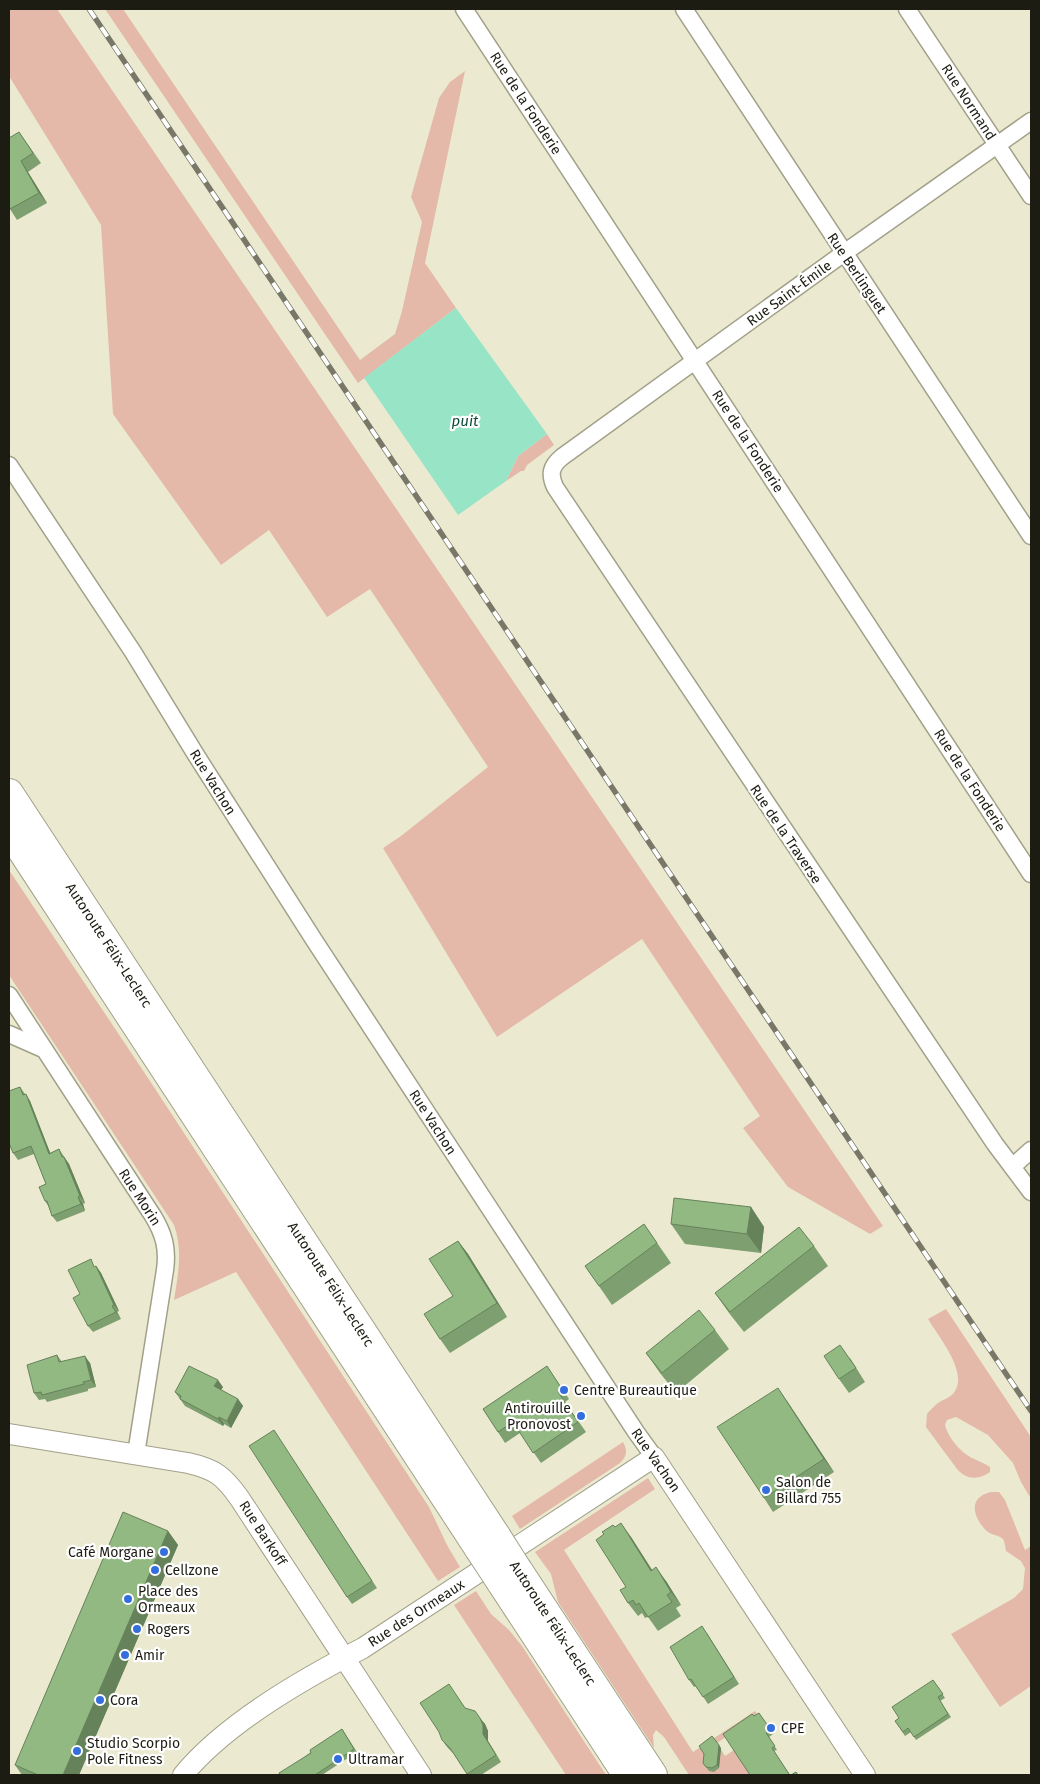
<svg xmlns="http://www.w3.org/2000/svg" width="1040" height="1784" viewBox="0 0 1040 1784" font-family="'Fira Sans',sans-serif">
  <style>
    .green { fill: #e4b9a9 }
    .water { fill: #97e4c6 }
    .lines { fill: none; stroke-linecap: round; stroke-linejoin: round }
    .minor-casing { stroke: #a2a089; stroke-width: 19 }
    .tertiary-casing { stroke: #a2a089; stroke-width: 22 }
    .motorway-casing { stroke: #a2a089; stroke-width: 30 }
    .minor { stroke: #fff; stroke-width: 16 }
    .tertiary { stroke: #fff; stroke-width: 20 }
    .motorway { stroke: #fff; stroke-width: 28 }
    .rail-casing { stroke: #797868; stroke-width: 5.5 }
    .rail { stroke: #fff; stroke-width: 4; stroke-dasharray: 11; stroke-linecap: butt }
    .motorway-bridge-casing { stroke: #a2a089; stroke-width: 30; stroke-linecap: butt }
    .motorway-bridge { stroke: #fff; stroke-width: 28 }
    .wall { fill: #7e9f6f }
    .shaded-wall { fill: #66825a }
    .building { fill: #92b981; stroke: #66825a }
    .poi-dot { fill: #346edc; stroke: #fff; stroke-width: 2 }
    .labels { text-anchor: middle; stroke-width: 4.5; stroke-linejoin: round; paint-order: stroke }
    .street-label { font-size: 14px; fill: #1d1c13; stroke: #fff }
    .poi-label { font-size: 14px; fill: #1d1c13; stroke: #fff; text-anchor: start }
    .water-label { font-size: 15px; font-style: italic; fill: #0c4d39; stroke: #fff }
  </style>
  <rect width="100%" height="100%" fill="#ebead1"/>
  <!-- green -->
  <path class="green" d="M9,9h48l826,1217 -13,8 -82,-47 -45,-59 17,-12 -118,-177 -145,98 -114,-189 18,-12 87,-69 -118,-178 -43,28 -58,-87 -48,35 -108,-151 -12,-189 -92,-149z
    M105,9h18l237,351 35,-26 7,-23 20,-89 -11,-25 28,-99 11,-16 15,-11 -40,192 31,45 -98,75z
    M547,434l7,11 -27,20 -3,6h-3l-15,10 12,-25z
    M9,870l139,208 281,429 18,38 13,22 -22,14 -202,-309 -62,28c4,-25 9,-50 0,-75l-165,-250z
    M946,1309l85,128v62l-10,-17 -8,-19 -25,-28 -32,-18 -9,3 -2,5c3,12 15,27 27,33 6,3 12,5 18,9v5c-11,8 -24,8 -33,-3l-31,-42 1,-13c3,-4 7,-8 11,-11 6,-4 15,-6 18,-14 10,-20 -18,-53 -28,-70z
    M623,1442c5,9 4,14 -3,21l-100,66 -8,-13z
    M648,1478l7,11 -91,61 129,202 62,-41 5,7h-5l-38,25 8,13 9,-6 16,25h-61l-25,-38 -8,-7 -3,5 1,13 -96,-146 -7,-28 -16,-22z
    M991,1492h8l6,8 20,50 6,-4v140l-31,21 -49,-73 63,-36 9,-9 2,-21 -4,-7 -15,-10c-1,-4 -1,-9 -3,-12 -4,-4 -11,-4 -15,-7 -9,-7 -20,-26 -8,-35 3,-3 8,-4 11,-5z
    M476,1591l15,23 18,16 13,16 84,129h-40l-112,-170z"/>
  <!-- water -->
  <path class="water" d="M456,308l91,126 -29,22 -12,25 -48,34 -94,-137z"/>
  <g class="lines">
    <defs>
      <path id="minor" d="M464,9l567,865
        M684,9l347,527
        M907,9l124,187
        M1031,121l-187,132 -282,204c-11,9 -13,17 -7,30l440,657 36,48
        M9,465l124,187 63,103 118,185 322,492 18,25
        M9,995l144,221c11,18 15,33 12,54l-29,184
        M9,1034l34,15
        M1012,1167l19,-17"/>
      <path id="tertiary" d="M9,1434l179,29c27,6 36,13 52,36l181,276
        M183,1775c43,-52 120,-96 180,-127l291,-191 211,318"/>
      <path id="motorway" d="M9,793l488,744
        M9,831l470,718
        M518,1570l135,205
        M500,1581l127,194"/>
    </defs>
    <!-- minor casing -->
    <use href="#minor" class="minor-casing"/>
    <!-- tertiary casing -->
    <use href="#tertiary" class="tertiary-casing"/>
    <!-- motorway casing -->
    <use href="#motorway" class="motorway-casing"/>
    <!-- minor -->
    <use href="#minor" class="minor"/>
    <!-- tertiary -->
    <use href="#tertiary" class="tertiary"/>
    <!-- motorway -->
    <use href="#motorway" class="motorway"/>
    <defs>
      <path id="rail" d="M89,9l942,1402"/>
    </defs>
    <!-- rail casing -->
    <use href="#rail" class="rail-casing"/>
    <!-- rail -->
    <use href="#rail" class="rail"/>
    <defs>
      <path id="motorway-bridge" d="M497,1537l21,33
        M479,1549l21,32"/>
    </defs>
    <!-- motorway-bridge casing -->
    <use href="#motorway-bridge" class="motorway-bridge-casing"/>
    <!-- motorway-bridge -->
    <use href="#motorway-bridge" class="motorway-bridge"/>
  </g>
  <!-- wall -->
  <path class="wall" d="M19,132l22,31 -13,9 19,31 -30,17 -7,-11z
    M20,1087l10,14 20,52 9,-4 10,15 16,39 -2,1 2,7 -28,11 -5,-6 -3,-9 -4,-6 1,-17 -12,-30 -16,6 -5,-7z
    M751,1207l13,20 -3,26 -76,-9 -14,-20z
    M644,1224l27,39 -59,42 -27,-39z
    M458,1241l10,13 39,63 -57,36 -10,-14 13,-43z
    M814,1246l14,20 -84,66 -15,-19 -14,-20z
    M96,1266l5,7 18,38 -2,1 4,7 -28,13 -5,-6 -8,-32z
    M715,1330l14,19 -53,44 -16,-20 -14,-20z
    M57,1355l5,7 28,1 6,24 -8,2v2l-41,11 -2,-3 -6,1 -5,-7z
    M850,1358l15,24 -16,11 -10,-14z
    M547,1366l22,33 -4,3 21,30 -45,31 -21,-30 -15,10 -22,-34z
    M223,1387l-2,3 17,9 5,7 -12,22 -7,-4 -1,2 -38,-20 -10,-14z
    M787,1401l47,71 -61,40 -9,-14z
    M278,1437l99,151 -25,16 -5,-7z
    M615,1527l16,10 21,33 14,11 15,24 -5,3 5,8 -23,15 -10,-14 -3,1 -3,-5 -4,3 -10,-13 -2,-16 -22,-53z
    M168,1531l10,14 -99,230h-57l-7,-10z
    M707,1633l32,51 -31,20 -12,-18 -2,1 -5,-7z
    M933,1680l12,18 -5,3 11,16 -35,23 -5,-8 -6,4 -10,-15 4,-3z
    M466,1708l19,16 3,7v10l13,21 -20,13h-13l-14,-21 -7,-7 -5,-7z
    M759,1713l14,21 -4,3 8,13 -3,1 16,24h-40l4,-59z
    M342,1729l15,23 -35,23h-42z
    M721,1748l-2,20 -5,4 -5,-1 -6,-8z"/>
  <!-- shaded-wall -->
  <path class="shaded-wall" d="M21,161l7,11 19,31 -8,-10z
    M26,1094l4,7 23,59 -4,-6z
    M64,1157l5,7 16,39 -5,-7z
    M78,1197l5,7 2,7 -4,-7z
    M751,1207l13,20 -3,26 -14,-19z
    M458,1241l10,13 39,63 -10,-14z
    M96,1266l5,7 18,38 -5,-6z
    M112,1306l5,6 4,7 -5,-7z
    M85,1356l5,7 6,24 -5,-7z
    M218,1380l5,7 -4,6 -5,-7z
    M778,1388l9,13 47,71 -10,-13z
    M238,1399l5,7 -12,22 -4,-7z
    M219,1417l5,7 -1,2 -5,-7z
    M621,1523l10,14 30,47 -10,-13z
    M168,1531l10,14 -99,230h-16z
    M656,1567l10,14 15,24 -10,-13z
    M480,1718l5,6 3,7v10l13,21 -18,-28z
    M719,1745l2,3 -2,20 -2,-3z"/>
  <!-- building -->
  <path class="building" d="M19,132l14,21 -12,8 18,32 -29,16 -1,-1v-70z
    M20,1087l3,8 3,-1 23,60 10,-5 3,8h2l16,39 -2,1 3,7 -29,12 -5,-15h-2l-6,-14 7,-3 -15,-38 -18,7 -4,-10v-52z
    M674,1198l77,9 -4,27 -76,-10z
    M644,1224l13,19 -58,43 -14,-20z
    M799,1227l15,19 -84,66 -15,-19z
    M458,1241l39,62 -57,36 -16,-25 29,-18 -24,-37z
    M91,1259l3,8 2,-1 18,39 -2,1 4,6 -28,14 -15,-28 7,-4 -12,-24z
    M699,1310l16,20 -53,43 -16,-20z
    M840,1345l16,23 -17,11 -15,-23z
    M57,1355l2,7 26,-6 6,24 -8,2 1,2 -42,11 -1,-3 -7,1 -7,-28z
    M189,1366l29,14 -4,6 24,13 -11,22 -8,-4 -1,2 -38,-20 1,-3 -6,-4z
    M547,1366l15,23 -4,3 20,30 -45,31 -20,-31 -15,10 -15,-23z
    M778,1388l46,71 -60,39 -47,-71z
    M274,1430l98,151 -25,16 -98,-151z
    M123,1512l45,19 -105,244h-25l-23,-10z
    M621,1523l30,48 5,-4 15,25 -4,3 5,7 -24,15 -9,-14 -3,2 -3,-5 -5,3 -8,-13 6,-3 -30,-47 8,-6 -2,-2 11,-7 2,2z
    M702,1626l32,51 -31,20 -12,-18 -2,1 -19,-33z
    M933,1680l10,14 -5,3 10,17 -34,23 -6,-9 -5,4 -8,-11 4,-3 -7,-11z
    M449,1684l16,24 10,3 5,7 3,7v9l13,21 -29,19 -17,-26 -8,-8 -3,-8 -19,-29z
    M759,1713l12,17 -5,3 9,13 -3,2 17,26 -3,1h-36l-27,-41 29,-20 2,2z
    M342,1729l12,20 -39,26h-35l-1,-2 32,-20 -1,-3z
    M712,1736l7,9 -2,20 -5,3 -6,-1 -3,-4 1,-9 -5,-8z
    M796,1772l2,3h-7z"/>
  <!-- markers -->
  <g class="poi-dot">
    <circle cx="564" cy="1390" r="5"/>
    <circle cx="581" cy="1416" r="5"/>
    <circle cx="766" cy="1490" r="5"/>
    <circle cx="164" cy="1552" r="5"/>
    <circle cx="155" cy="1570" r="5"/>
    <circle cx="128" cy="1599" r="5"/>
    <circle cx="137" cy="1629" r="5"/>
    <circle cx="125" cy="1655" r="5"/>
    <circle cx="100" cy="1700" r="5"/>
    <circle cx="771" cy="1728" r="5"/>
    <circle cx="77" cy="1751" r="5"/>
    <circle cx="338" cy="1759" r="5"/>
  </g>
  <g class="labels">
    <!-- street labels -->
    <g class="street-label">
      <text transform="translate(969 102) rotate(57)" y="5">Rue Normand</text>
      <text transform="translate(526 103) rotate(57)" y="5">Rue de la Fonderie</text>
      <text transform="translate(857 273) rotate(56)" y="5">Rue Berlinguet</text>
      <text transform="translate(789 293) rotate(-36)" y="5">Rue Saint-Émile</text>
      <text transform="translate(748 441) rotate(57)" y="5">Rue de la Fonderie</text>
      <text transform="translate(970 780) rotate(57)" y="5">Rue de la Fonderie</text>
      <text transform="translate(213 782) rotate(58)" y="5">Rue Vachon</text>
      <text transform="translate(786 834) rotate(56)" y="5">Rue de la Traverse</text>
      <text transform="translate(109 945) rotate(57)" y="5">Autoroute Félix-Leclerc</text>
      <text transform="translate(433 1122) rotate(57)" y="5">Rue Vachon</text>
      <text transform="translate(140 1197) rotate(57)" y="5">Rue Morin</text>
      <text transform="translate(331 1284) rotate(57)" y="5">Autoroute Félix-Leclerc</text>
      <text transform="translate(656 1460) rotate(55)" y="5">Rue Vachon</text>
      <text transform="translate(263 1533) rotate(57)" y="5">Rue Barkoff</text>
      <text transform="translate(416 1613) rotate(-33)" y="5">Rue des Ormeaux</text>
      <text transform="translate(553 1623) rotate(57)" y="5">Autoroute Félix-Leclerc</text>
    </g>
    <!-- poi labels -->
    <g class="poi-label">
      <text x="574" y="1395">Centre Bureautique</text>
      <text x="571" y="1413" text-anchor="end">Antirouille<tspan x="571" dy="16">Pronovost</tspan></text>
      <text x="776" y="1487">Salon de<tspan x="776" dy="16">Billard 755</tspan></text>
      <text x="154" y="1557" text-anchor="end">Café Morgane</text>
      <text x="165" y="1575">Cellzone</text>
      <text x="138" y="1596">Place des<tspan x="138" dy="16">Ormeaux</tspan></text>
      <text x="147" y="1634">Rogers</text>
      <text x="135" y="1660">Amir</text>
      <text x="110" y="1705">Cora</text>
      <text x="781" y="1733">CPE</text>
      <text x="87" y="1748">Studio Scorpio<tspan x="87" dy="16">Pole Fitness</tspan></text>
      <text x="348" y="1764">Ultramar</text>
    </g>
    <!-- water labels -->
    <g class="water-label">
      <text x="465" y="426">puit</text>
    </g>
  </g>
  <!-- border -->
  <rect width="1040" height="1784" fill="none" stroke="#1d1c13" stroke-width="20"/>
</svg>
